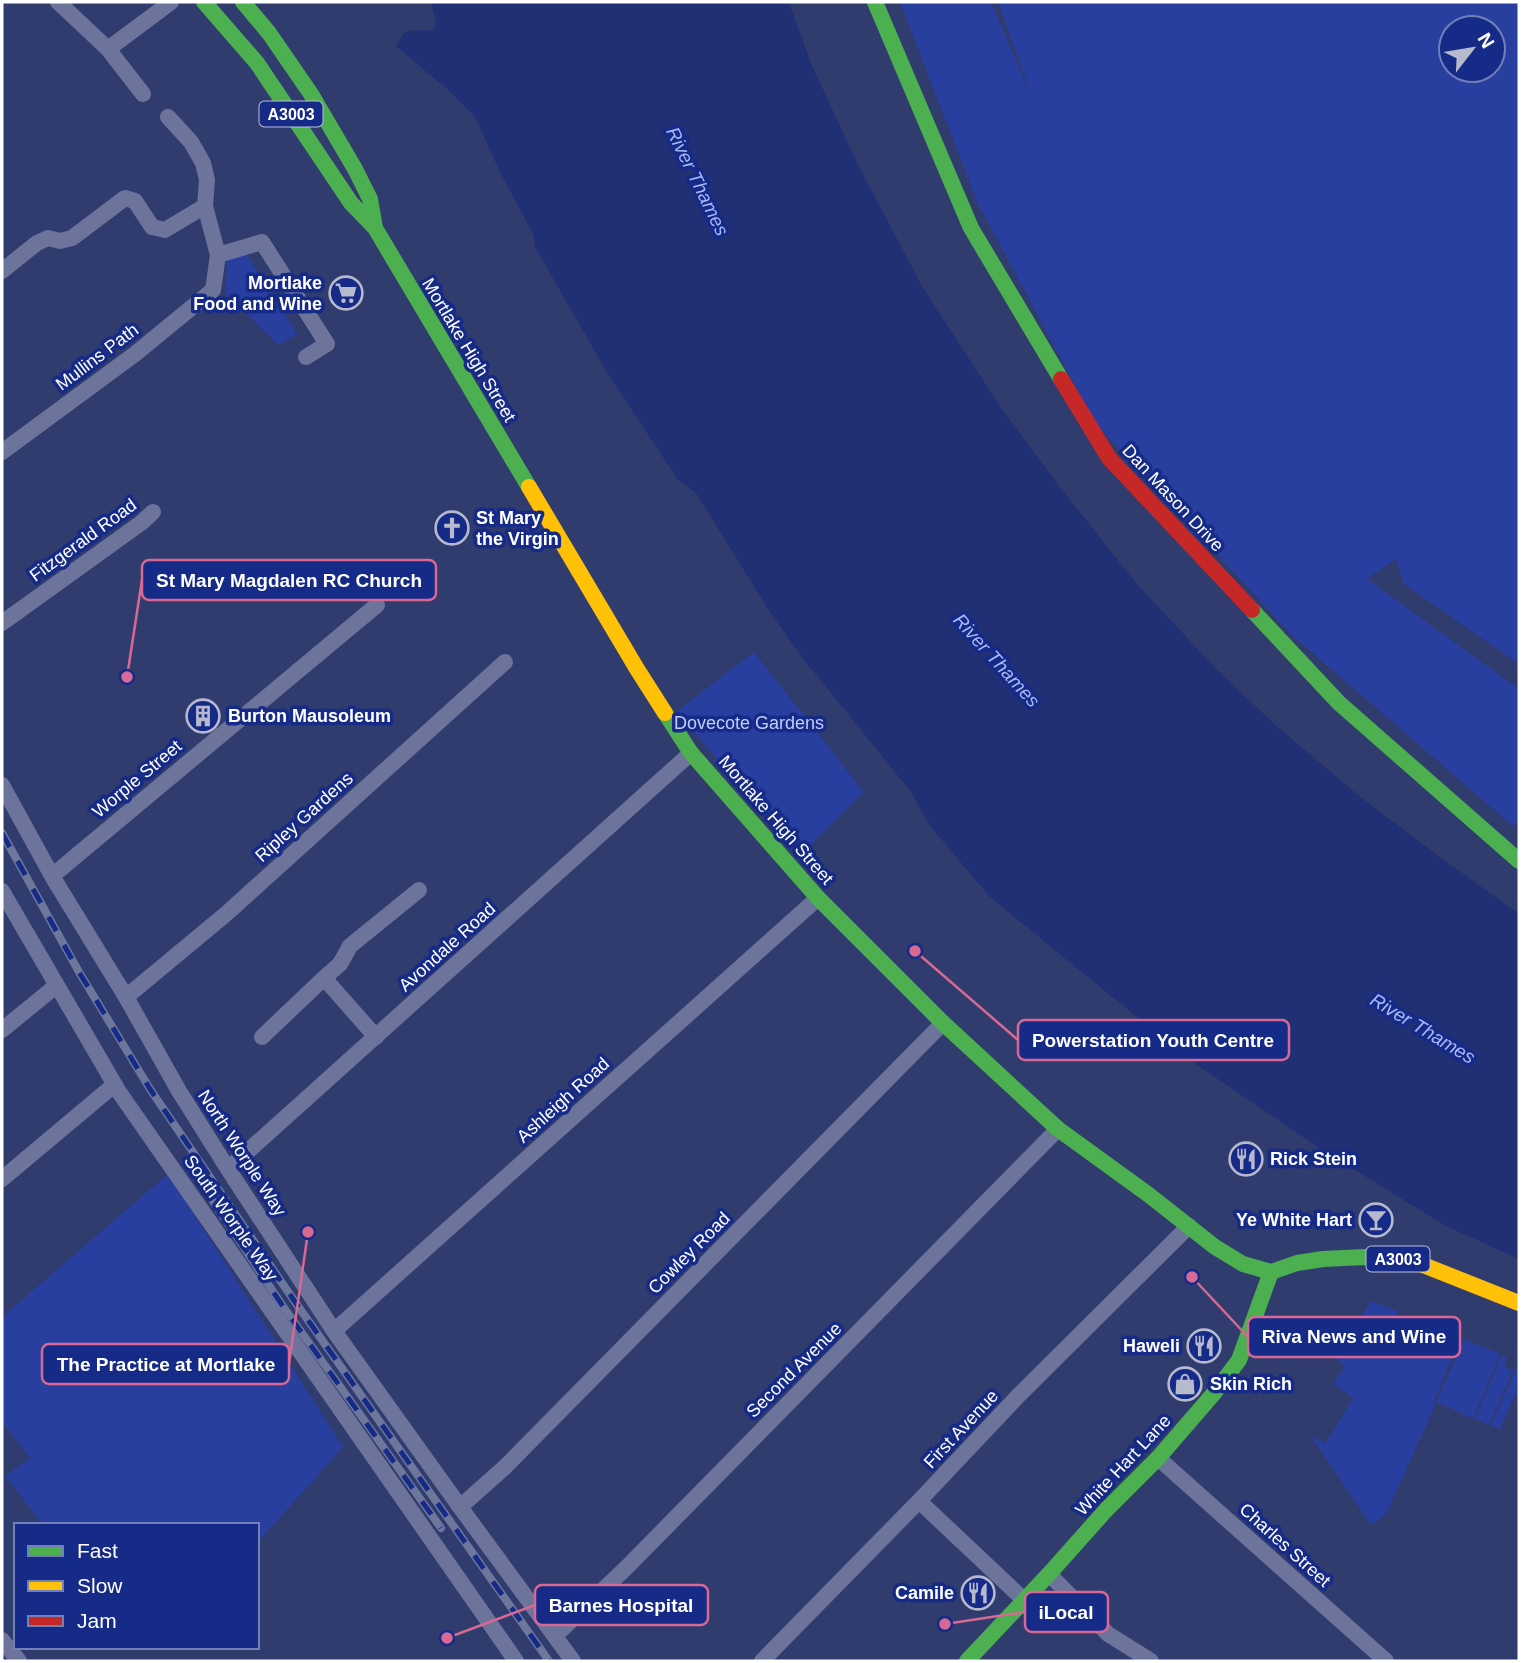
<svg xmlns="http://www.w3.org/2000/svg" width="1521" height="1663" viewBox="0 0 1521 1663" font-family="Helvetica,sans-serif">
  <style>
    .green { fill: #293f9f; fill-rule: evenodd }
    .water { fill: #213075 }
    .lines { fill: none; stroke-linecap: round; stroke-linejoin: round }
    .street { stroke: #6c749b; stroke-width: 16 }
    .fast { stroke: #4caf50; stroke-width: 16 }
    .slow { stroke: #ffc107; stroke-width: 16 }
    .jam { stroke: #c62828; stroke-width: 16 }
    .rail-casing { stroke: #6d769b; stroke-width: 8 }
    .rail { stroke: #162a88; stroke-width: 5; stroke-dasharray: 16; stroke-linecap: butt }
    .labels { text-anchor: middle; stroke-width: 7; stroke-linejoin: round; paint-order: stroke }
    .shield { fill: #162a88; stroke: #b9bfdb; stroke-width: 2 }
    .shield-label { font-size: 16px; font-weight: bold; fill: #fff }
    .poi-label { font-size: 18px; font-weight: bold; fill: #fff; stroke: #162a88; text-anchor: end }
    .street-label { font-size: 18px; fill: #fff; stroke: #162a88 }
    .park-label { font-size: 18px; fill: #c2cdfa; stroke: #162a88 }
    .water-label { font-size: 19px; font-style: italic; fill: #a8b7f6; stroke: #162a88 }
    .leader { fill: none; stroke: #d76994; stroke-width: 2.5 }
    .callout-dot { fill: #d76994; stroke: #162a88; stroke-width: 2.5 }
    .callout { fill: #162a88; stroke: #d76994; stroke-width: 2.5 }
    .callout-label { font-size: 19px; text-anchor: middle; font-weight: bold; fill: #fff }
  </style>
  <rect width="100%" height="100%" fill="#303b6e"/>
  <!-- green -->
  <path class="green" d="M900,2h91l44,103 -37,-103h521v662l-115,-80 -8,-25 -29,20 152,110v130l-5,8 -223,-193 -195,-210 -118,-220zM1451,28h42v42h-42z
    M246,253l51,81 -18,11 -53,-51 1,-35z
    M754,652l110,140 -66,65 -121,-146z
    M168,1174l175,273 -86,96v-18h-214l-38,-49 25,-18 -28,-36v-105z
    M1371,1301l27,10 -1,4 6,3 -13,36 -40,-21z
    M1405,1324l10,5 -3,7 13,6 -1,3 6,3 -3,11 16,-33 18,11 -28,67 2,2 -49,108 -15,11 -61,-90 15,9 28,-46 -20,-14 12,-18 -13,-10 16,-22 43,22z
    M1464,1339l36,15 -27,65 -37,-17z
    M1502,1355l5,3 -3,9 9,3 -24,55 -14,-6z
    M1519,1363v32l-4,-1 -15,36 -9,-5z"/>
  <!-- water -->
  <path class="water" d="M431,2h358l21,59 47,102 66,125 79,121 54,73 79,100 82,88 56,53 85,72 78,59 83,60v345l-73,-33 -130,-80 -129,-88 -197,-161 -60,-71 -19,-34 -110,-136 -33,-47 -72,-116 -18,-13 -70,-106 -73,-127 -1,-11 -35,-66 -24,-53 -27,-27 -52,-44 9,-14 9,-2h19l3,-6z"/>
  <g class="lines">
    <!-- street -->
    <path class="street" d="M58,2l50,47 35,45
      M108,49l63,-47
      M218,255l44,-13 65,102 -21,13
      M2,271l35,-28 11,-5 12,3 12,-3 53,-40 10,3 17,26 13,3 40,-24
      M2,452l133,-98 78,-64 5,-35 -13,-49 2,-26 -4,-17 -12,-21 -23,-25
      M2,623l139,-100 12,-11
      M2,785l50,91 74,121 53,94 49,78 106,162 126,176 113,154
      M52,876l325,-271
      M2,891l117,201 397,569
      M126,997l100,-83 279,-252
      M2,1030l54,-44
      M262,1037l62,-59
      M376,1037l-52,-59 16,-14 10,-18 69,-56
      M228,1169l463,-416
      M2,1179l112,-94
      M334,1331l484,-433
      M1158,1458l228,203
      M919,1501l105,99
      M460,1507l46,-41 437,-443
      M1049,1574l59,60 43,27
      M555,1636l73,-70 430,-437
      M2,1640l17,21
      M762,1661l157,-160 100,-106 170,-169"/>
    <!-- fast -->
    <path class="fast" d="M204,2l53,61 94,140 24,25 154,259
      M243,2l26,31 42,61 44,75 15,30 5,29
      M875,2l96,226 90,151
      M1252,610l87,93 180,158
      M665,713l26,40 127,145 125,125 115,106 91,66 66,52 28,17 28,8 26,-9 26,-4 42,-2 28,1
      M967,1661l82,-87 57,-64 52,-52 57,-66 24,-32 32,-88"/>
    <!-- slow -->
    <path class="slow" d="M529,487l108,182 28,44
      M1393,1258l15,1 111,44"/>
    <!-- jam -->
    <path class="jam" d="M1061,379l48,79 143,152"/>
    <defs>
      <path id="rail" d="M2,833l77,139 71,117 143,210 256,362
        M203,1186l79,119 159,223"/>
    </defs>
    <!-- rail casing -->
    <use href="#rail" class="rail-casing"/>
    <!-- rail -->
    <use href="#rail" class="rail"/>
  </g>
  <!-- icons -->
  <defs>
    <symbol id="supermarket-ring" viewBox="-11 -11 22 22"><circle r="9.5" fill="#162a88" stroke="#b7bacc" stroke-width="1.5"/><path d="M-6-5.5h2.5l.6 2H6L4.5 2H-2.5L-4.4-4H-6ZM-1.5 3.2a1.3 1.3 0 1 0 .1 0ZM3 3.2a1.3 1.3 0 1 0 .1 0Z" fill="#b7bacc"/></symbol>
    <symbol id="church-ring" viewBox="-11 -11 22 22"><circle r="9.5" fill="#162a88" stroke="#b7bacc" stroke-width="1.5"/><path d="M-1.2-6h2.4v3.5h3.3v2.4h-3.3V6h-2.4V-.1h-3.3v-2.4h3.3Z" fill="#b7bacc"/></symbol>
    <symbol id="building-ring" viewBox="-11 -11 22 22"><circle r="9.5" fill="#162a88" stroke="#b7bacc" stroke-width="1.5"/><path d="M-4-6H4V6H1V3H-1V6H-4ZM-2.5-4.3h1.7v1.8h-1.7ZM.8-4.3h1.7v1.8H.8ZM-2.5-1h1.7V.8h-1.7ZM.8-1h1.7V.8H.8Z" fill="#b7bacc"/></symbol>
    <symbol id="restaurant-ring" viewBox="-11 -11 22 22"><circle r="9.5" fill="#162a88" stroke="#b7bacc" stroke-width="1.5"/><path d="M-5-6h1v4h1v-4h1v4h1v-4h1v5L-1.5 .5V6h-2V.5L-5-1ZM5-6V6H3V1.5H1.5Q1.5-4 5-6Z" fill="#b7bacc"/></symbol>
    <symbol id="bar-ring" viewBox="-11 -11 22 22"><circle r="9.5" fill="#162a88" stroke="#b7bacc" stroke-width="1.5"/><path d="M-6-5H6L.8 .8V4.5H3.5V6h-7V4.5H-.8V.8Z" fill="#b7bacc"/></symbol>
    <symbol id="shop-ring" viewBox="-11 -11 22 22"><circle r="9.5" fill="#162a88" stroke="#b7bacc" stroke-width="1.5"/><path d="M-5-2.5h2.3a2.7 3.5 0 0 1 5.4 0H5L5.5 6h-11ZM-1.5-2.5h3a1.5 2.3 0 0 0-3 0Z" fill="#b7bacc"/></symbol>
  </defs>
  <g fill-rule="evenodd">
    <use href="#supermarket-ring" x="327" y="274" width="38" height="38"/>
    <use href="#church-ring" x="433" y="509" width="38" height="38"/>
    <use href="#building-ring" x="184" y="697" width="38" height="38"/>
    <use href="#restaurant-ring" x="1227" y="1140" width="38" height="38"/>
    <use href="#bar-ring" x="1357" y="1201" width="38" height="38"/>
    <use href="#restaurant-ring" x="1185" y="1327" width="38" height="38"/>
    <use href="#shop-ring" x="1166" y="1365" width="38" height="38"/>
    <use href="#restaurant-ring" x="959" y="1574" width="38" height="38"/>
  </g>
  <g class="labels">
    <!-- shield labels -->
    <g class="shield">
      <rect x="259.5" y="101.5" width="63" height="25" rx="5"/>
      <rect x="1366.5" y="1246.5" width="63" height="25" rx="5"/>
    </g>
    <g class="shield-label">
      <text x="291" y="120">A3003</text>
      <text x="1398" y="1265">A3003</text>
    </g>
    <!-- poi labels -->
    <g class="poi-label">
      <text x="322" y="289">Mortlake<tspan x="322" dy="21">Food and Wine</tspan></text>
      <text x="476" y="524" text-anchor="start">St Mary<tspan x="476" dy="21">the Virgin</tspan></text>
      <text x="228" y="722" text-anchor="start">Burton Mausoleum</text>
      <text x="1270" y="1165" text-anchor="start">Rick Stein</text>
      <text x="1352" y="1226">Ye White Hart</text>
      <text x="1180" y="1352">Haweli</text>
      <text x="1210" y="1390" text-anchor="start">Skin Rich</text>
      <text x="954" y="1599">Camile</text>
    </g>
    <!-- street labels -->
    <g class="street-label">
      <text transform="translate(469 350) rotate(59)" y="6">Mortlake High Street</text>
      <text transform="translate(97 357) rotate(-37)" y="6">Mullins Path</text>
      <text transform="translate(1173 498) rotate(47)" y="6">Dan Mason Drive</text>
      <text transform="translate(83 540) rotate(-36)" y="6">Fitzgerald Road</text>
      <text transform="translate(137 779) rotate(-40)" y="6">Worple Street</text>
      <text transform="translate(304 817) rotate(-42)" y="6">Ripley Gardens</text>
      <text transform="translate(776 820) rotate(49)" y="6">Mortlake High Street</text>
      <text transform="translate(447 947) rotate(-42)" y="6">Avondale Road</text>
      <text transform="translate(563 1100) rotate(-42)" y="6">Ashleigh Road</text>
      <text transform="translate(242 1153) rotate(57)" y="6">North Worple Way</text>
      <text transform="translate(231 1218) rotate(55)" y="6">South Worple Way</text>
      <text transform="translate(689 1253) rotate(-45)" y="6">Cowley Road</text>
      <text transform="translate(794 1370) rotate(-45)" y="6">Second Avenue</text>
      <text transform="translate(961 1429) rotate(-47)" y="6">First Avenue</text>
      <text transform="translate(1123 1465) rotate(-47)" y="6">White Hart Lane</text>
      <text transform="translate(1285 1545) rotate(42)" y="6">Charles Street</text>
    </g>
    <!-- park labels -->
    <g class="park-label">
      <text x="749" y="729">Dovecote Gardens</text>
    </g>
    <!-- water labels -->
    <g class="water-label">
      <text transform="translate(698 181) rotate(64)" y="7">River Thames</text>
      <text transform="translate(997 660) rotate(48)" y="7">River Thames</text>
      <text transform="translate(1423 1028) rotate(31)" y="7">River Thames</text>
    </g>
  </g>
  <!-- callouts -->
  <path class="leader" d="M127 677L142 580M915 951L1018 1040M1192 1277L1248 1337M308 1232L289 1364M447 1638L535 1605M945 1624L1025 1612"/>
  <g class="callout-dot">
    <circle cx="127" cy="677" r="7"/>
    <circle cx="915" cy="951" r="7"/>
    <circle cx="1192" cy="1277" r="7"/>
    <circle cx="308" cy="1232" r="7"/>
    <circle cx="447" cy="1638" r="7"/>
    <circle cx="945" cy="1624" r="7"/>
  </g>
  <g class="callout">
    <rect x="142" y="560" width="294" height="40" rx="7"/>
    <rect x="1018" y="1020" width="271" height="40" rx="7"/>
    <rect x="1248" y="1317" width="212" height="40" rx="7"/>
    <rect x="42" y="1344" width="247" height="40" rx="7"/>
    <rect x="535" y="1585" width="173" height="40" rx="7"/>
    <rect x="1025" y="1592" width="83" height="40" rx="7"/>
  </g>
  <g class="callout-label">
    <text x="289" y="587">St Mary Magdalen RC Church</text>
    <text x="1153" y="1047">Powerstation Youth Centre</text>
    <text x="1354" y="1343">Riva News and Wine</text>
    <text x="166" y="1371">The Practice at Mortlake</text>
    <text x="621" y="1612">Barnes Hospital</text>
    <text x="1066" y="1619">iLocal</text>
  </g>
  <!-- border -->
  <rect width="1521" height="1663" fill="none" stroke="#ffffff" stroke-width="7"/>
  <!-- legend -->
  <rect x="14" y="1523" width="245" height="126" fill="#162a88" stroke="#737fb8" stroke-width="2"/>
  <rect x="28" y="1546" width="35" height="10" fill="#4caf50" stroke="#737fb8" stroke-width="2"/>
  <text x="77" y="1558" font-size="21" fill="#ffffff">Fast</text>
  <rect x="28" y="1581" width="35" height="10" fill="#ffc107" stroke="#737fb8" stroke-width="2"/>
  <text x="77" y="1593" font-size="21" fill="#ffffff">Slow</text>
  <rect x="28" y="1616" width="35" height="10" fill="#c62828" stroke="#737fb8" stroke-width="2"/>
  <text x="77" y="1628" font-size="21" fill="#ffffff">Jam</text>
  <!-- north arrow -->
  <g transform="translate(1472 49) rotate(59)"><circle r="33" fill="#162a88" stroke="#737fb8" stroke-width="2"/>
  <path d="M0-5L12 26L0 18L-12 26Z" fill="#b7bacc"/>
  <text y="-10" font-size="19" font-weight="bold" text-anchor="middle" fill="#ffffff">N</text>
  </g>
</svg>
